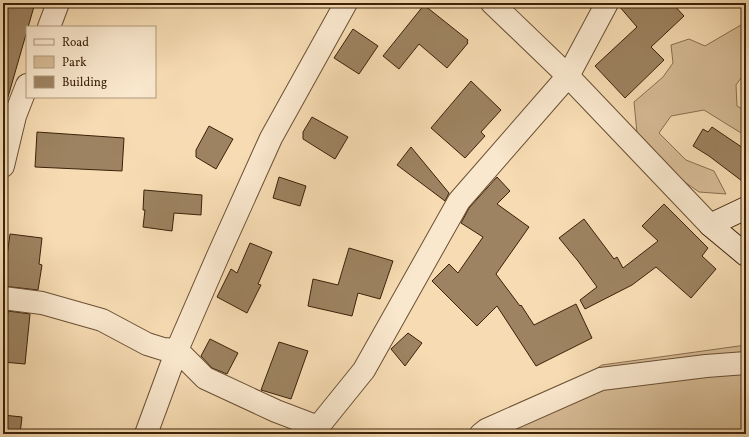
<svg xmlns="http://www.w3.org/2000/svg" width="749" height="437" viewBox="0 0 749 437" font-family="Vollkorn,serif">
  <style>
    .green { fill: #d7bc96; stroke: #896f50 }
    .building { fill: #9d8361; stroke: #3b2209 }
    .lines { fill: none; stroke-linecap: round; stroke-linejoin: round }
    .street-casing { stroke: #6a5034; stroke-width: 24 }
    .secondary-casing { stroke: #3b2209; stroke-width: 24 }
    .street { stroke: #fae8ce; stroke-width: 22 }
    .secondary { stroke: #fae8ce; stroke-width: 22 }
  </style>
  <rect width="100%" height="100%" fill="#f7dcb3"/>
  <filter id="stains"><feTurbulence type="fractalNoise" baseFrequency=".005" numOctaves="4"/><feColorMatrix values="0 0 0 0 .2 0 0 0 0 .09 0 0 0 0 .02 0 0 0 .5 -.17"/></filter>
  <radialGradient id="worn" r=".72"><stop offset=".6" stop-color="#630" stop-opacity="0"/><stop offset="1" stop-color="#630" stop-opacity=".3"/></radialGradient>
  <!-- green -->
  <path class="green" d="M746,22v49l-10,14 1,21 9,5v25l-42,-26 -33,6 -12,17 27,27 28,11 12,23 -27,-2 -50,-35 -12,-24 -3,-31 29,-25 10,-14 -2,-18 18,-6 16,7z
    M746,345v89h-252l108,-69z"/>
  <!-- building -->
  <path class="building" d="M3,3h32l-27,94 -5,-1z
    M619,3h53l12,13 -33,31 13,13 -39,38 -30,-32 42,-39 -18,-21z
    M424,5l44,35 -1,2 1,1 -21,25 -28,-24 -20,25 -16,-13z
    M353,29l25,17 -19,28 -25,-16z
    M471,81l30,29 -20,22 4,4 -20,22 -34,-30z
    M312,117l36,20 -13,22 -32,-20v-7z
    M209,126l24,13 -17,30 -20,-12v-7z
    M712,127l34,23v34l-37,-28 -16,-10 10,-17 5,3z
    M37,132l87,6 -2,33 -87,-4z
    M411,147l38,46 -4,8 -48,-36z
    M279,177l27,9 -6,20 -27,-8z
    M497,177l13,14 -13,13 32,23 -33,47 24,32 1,-1 13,20 42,-21 16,34 -56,28 -39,-60 -20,20 -45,-45 17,-17 9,9 25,-36 -22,-14 8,-15z
    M144,190l58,5 -1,20 -27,-2 -2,18 -29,-4 2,-17h-2z
    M664,204l44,44 -6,8 14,13 -25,29 -35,-31 -24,18 -47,24 -5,-9 17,-13 -19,-26 -19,-23 25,-19 30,40 3,-2 6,11 35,-27 -16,-15z
    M10,234l32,4 -3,26 3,1 -4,25 -35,-4z
    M250,243l22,9 -14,32 3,1 -14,28 -30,-16 14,-28 6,4z
    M349,248l44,13 -13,38 -22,-6 -6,23 -44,-10 5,-27 25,6z
    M8,311l22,3 -5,50 -22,-2z
    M408,333l14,10 -17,23 -14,-17z
    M210,339l28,14 -11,21 -15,-6 -11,-12z
    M279,342l29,9 -17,48 -30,-9z
    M3,415l19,2 -2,17h-17z"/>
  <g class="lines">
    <defs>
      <path id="street" d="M492,3l76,73 142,149
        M49,27l9,-24
        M3,166l12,-50 12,-31
        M3,298l39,5 60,17 45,24 16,5 14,1 28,28 71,33 42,16 46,-57 95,-169 109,-125 39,-73
        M146,434l31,-84 40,-92 54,-120 75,-135
        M481,434l5,-4 115,-51 105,-13 40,-3"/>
      <path id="secondary" d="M746,208l-36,17 36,30"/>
    </defs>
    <!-- street casing -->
    <use href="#street" class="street-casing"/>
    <!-- secondary casing -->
    <use href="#secondary" class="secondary-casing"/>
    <!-- street -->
    <use href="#street" class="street"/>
    <!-- secondary -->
    <use href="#secondary" class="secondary"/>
  </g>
  <!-- margin -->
  <rect width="749" height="437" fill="none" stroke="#f7dcb3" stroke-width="16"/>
  <rect x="4" y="4" width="741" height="429" fill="none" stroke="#3b2209" stroke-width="2"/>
  <rect x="8" y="8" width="733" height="421" fill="none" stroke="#3b2209"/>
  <!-- legend -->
  <rect x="26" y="26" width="130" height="72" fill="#fae8ce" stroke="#ae997f"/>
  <rect x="34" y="39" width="20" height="6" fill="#fae8ce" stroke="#ae997f"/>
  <text x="62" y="46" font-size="12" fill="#3b2209">Road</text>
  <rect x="34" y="56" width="20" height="12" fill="#d7bc96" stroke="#ae997f"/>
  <text x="62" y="66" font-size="12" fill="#3b2209">Park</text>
  <rect x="34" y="76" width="20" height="12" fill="#9d8361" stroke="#ae997f"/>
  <text x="62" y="86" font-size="12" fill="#3b2209">Building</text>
  <rect width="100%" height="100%" filter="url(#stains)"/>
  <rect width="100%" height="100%" fill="url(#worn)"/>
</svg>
